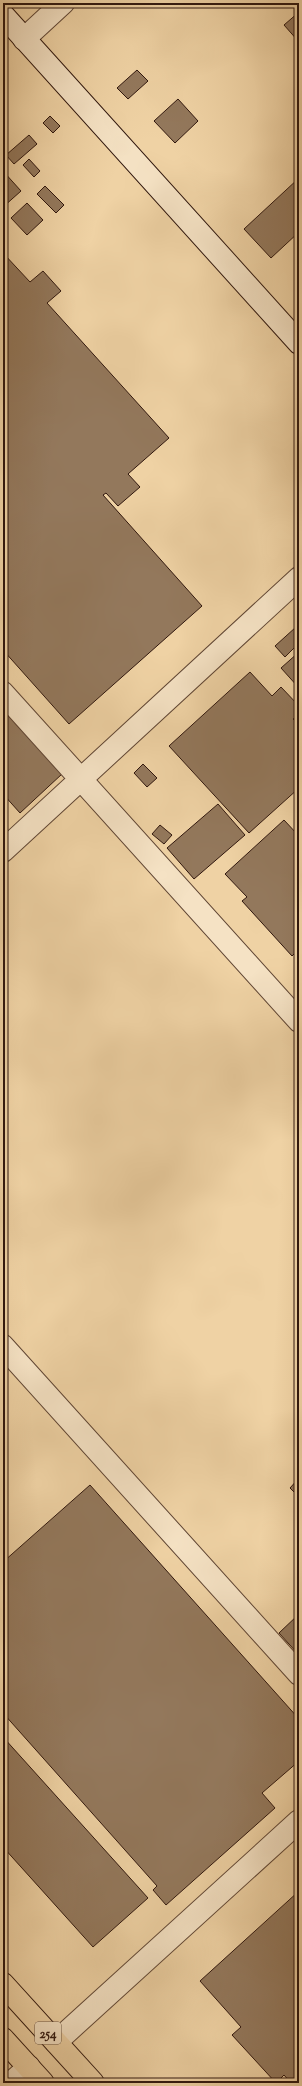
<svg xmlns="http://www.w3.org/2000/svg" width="302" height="2086" viewBox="0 0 302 2086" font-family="'Sorts Mill Goudy',serif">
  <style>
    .building { fill: #93785c; stroke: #30170e }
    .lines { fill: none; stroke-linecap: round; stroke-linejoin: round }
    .street-casing { stroke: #604634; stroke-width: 24 }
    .secondary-casing { stroke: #30170e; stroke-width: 24 }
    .highway-casing { stroke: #30170e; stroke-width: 24 }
    .street { stroke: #f5e2c4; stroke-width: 22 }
    .secondary { stroke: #f5e2c4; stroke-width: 22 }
    .highway { stroke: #efd2a4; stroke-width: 22 }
    .labels { text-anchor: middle; stroke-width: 3; stroke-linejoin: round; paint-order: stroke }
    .shield { fill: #f5e2c4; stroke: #6b5445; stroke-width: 1 }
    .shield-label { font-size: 13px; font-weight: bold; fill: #30170e }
  </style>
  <rect width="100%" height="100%" fill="#efd2a4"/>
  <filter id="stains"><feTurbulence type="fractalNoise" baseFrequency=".005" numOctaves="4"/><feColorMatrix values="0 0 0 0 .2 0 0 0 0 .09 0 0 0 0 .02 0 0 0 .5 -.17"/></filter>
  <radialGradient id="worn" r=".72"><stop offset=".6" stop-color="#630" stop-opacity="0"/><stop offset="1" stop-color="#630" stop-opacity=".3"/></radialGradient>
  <!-- building -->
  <path class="building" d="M299,12v30l-15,-17z
    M137,70l11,11 -20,18 -11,-11z
    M178,99l20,22 -23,22 -21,-22z
    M50,116l10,10 -7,7 -10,-10z
    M29,135l8,9 -23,20 -8,-9z
    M29,159l11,12 -6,6 -11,-12z
    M3,171l18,20 -18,16z
    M299,178v54l-28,26 -27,-29z
    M45,186l19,19 -8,8 -19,-19z
    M27,203l16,17 -16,15 -16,-17z
    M3,253l27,29 13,-11 18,20 -14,12 122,135 -41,36 12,13 -22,19 -12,-13 -3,2 99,111 -133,118 -66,-74z
    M296,627l3,3v13l-14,14 -10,-11z
    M299,652v36l-18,-20z
    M250,672l22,24 9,-9 18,19v8l-6,5 6,6v63l-50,45 -80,-87z
    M3,710l59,64 -42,39 -17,-19z
    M143,764l14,14 -10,9 -13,-14z
    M218,804l27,31 -51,44 -27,-31z
    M284,820l14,15 1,-1 -1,122 -3,-3 -3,3 -50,-55 5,-4 -22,-23z
    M160,825l12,10 -8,9 -12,-10z
    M299,1478v19l-9,-9z
    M90,1485l209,234v42l-37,32 13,15 -109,97 -13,-15 4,-4 -154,-173v-151z
    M299,1614v41l-20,-22z
    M3,1737l145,161 -55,49 -90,-100z
    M299,1891v192h-8l-7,-8 -8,8 -44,-48 9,-8 -41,-46z"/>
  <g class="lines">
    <defs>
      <path id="street" d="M24,39l39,-36
        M3,693l296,328
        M3,851l296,-273
        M3,1346l296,328
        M56,2042l243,-221
        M11,2083l18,-16"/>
      <path id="secondary" d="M3,15l296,328"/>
      <path id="highway" d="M3,1984l90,99
        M3,2039l40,44"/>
    </defs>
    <!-- street casing -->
    <use href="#street" class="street-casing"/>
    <!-- secondary casing -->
    <use href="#secondary" class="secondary-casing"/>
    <!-- highway casing -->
    <use href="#highway" class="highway-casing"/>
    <!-- street -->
    <use href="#street" class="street"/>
    <!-- secondary -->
    <use href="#secondary" class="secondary"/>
    <!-- highway -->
    <use href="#highway" class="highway"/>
  </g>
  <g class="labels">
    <!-- shield labels -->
    <rect class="shield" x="35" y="2022" width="26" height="22" rx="3"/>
    <g class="shield-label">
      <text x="48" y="2038">254</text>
    </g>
  </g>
  <!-- margin -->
  <rect width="302" height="2086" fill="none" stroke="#efd2a4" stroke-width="16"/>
  <rect x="4" y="4" width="294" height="2078" fill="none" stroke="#30170e" stroke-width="2"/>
  <rect x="8" y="8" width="286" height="2070" fill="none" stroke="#30170e"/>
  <rect width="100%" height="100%" filter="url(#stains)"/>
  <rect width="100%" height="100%" fill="url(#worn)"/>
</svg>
